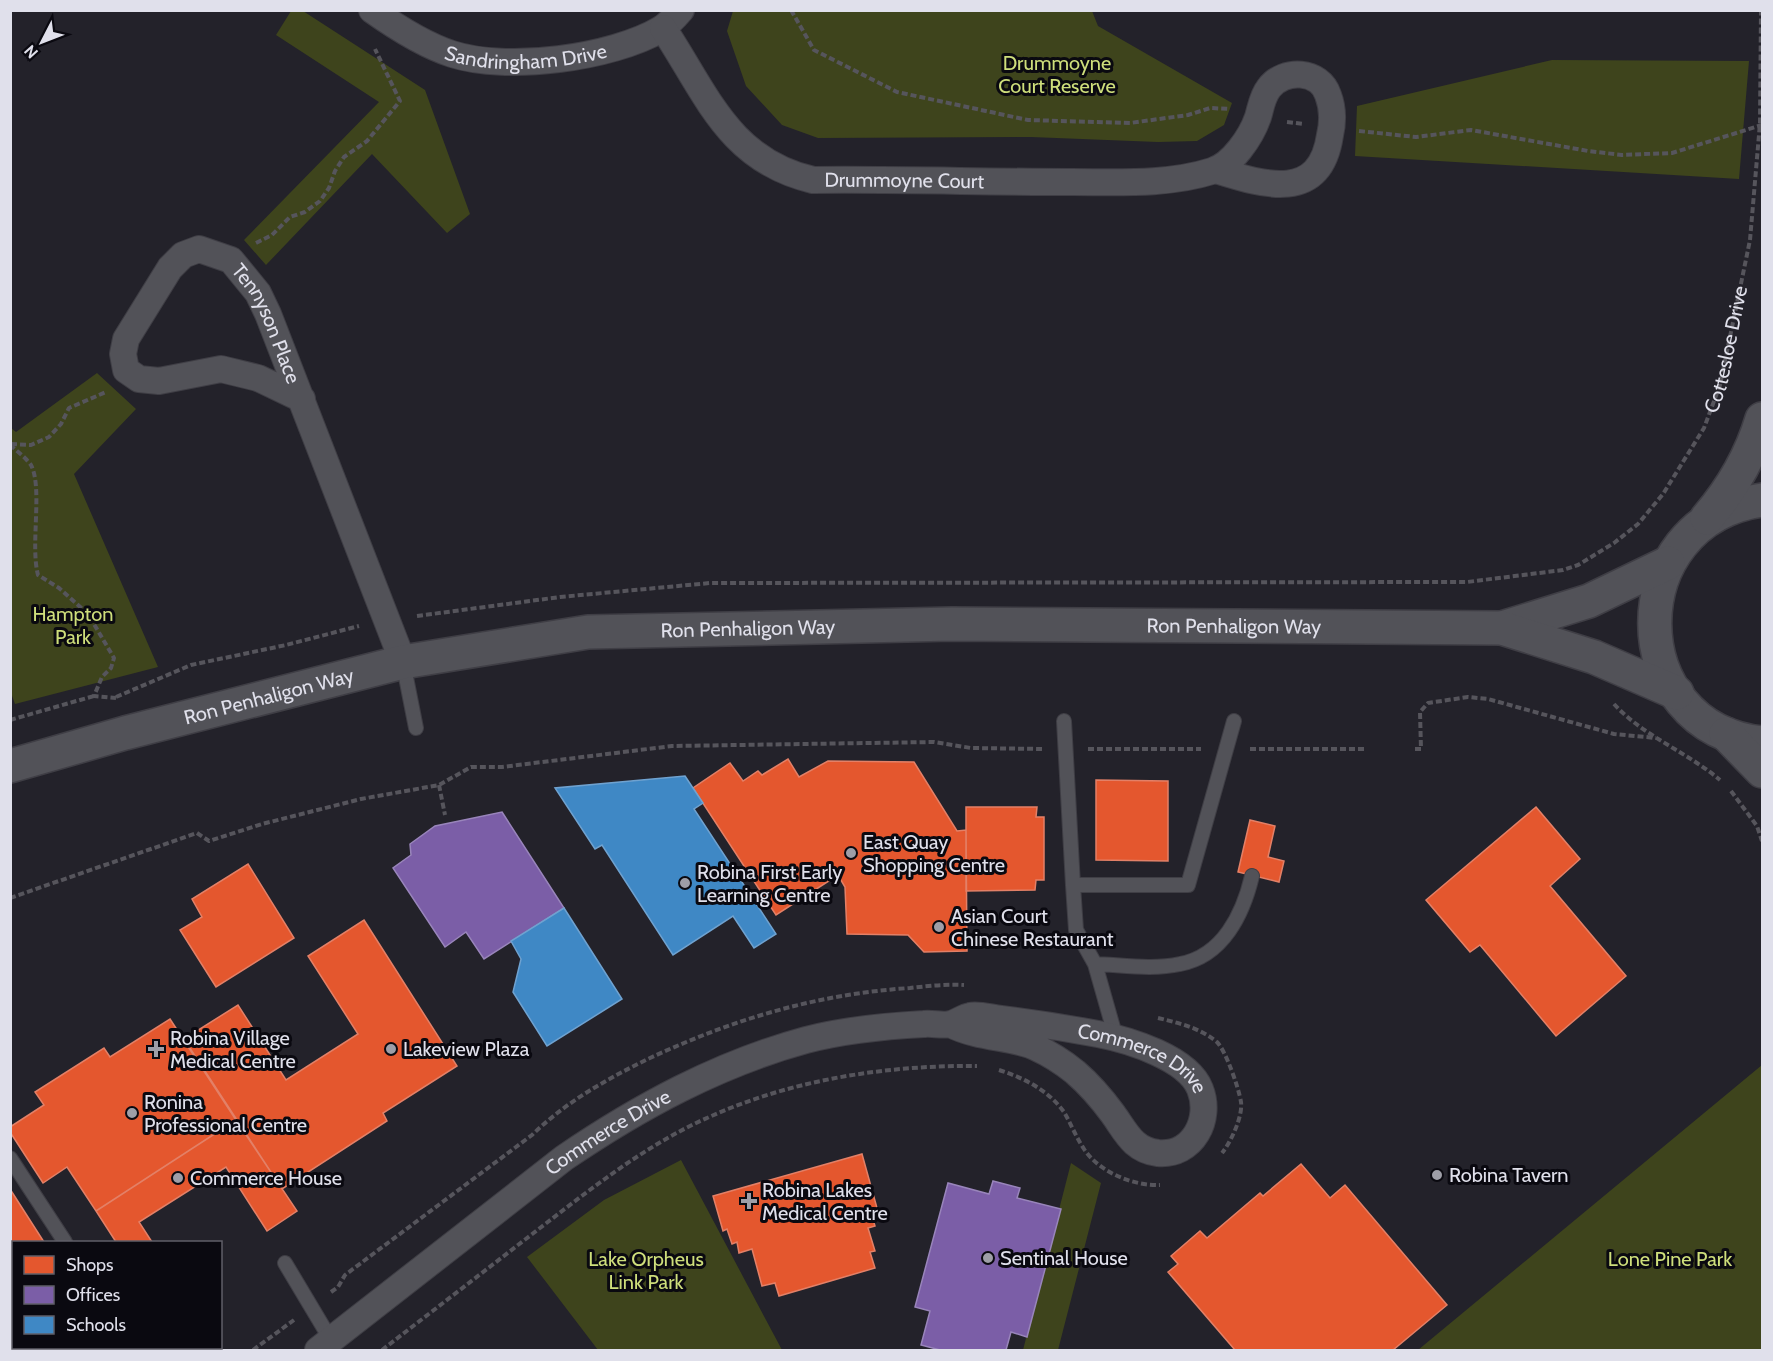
<svg xmlns="http://www.w3.org/2000/svg" width="1773" height="1361" viewBox="0 0 1773 1361" font-family="Cabin,sans-serif">
  <style>
    .green { fill: #3e441c }
    .shops { fill: #e4572e; stroke: #e38067; stroke-width: 1.5 }
    .offices { fill: #7b5ea7; stroke: #9985bb; stroke-width: 1.5 }
    .schools { fill: #3f88c5; stroke: #6fa2d0; stroke-width: 1.5 }
    .lines { fill: none; stroke-linecap: round; stroke-linejoin: round }
    .lane-casing { stroke: #3f3e45; stroke-width: 16 }
    .street-casing { stroke: #3f3e45; stroke-width: 28 }
    .secondary-casing { stroke: #3f3e45; stroke-width: 36 }
    .path { stroke: #56555c; stroke-width: 4; stroke-dasharray: 6 3; stroke-linecap: butt }
    .lane { stroke: #525258; stroke-width: 14 }
    .street { stroke: #525258; stroke-width: 26 }
    .secondary { stroke: #525258; stroke-width: 33 }
    .poi-dot { fill: #9e9ea7; stroke: #0a0910; stroke-width: 2 }
    .labels { text-anchor: middle; stroke-width: 6; stroke-linejoin: round; paint-order: stroke }
    .street-label { font-size: 20px; fill: #e0e0eb; stroke: #0a0910 }
    .park-label { font-size: 20px; fill: #cede7b; stroke: #0a0910 }
    .poi-label { font-size: 20px; fill: #e0e0eb; stroke: #0a0910; text-anchor: start }
  </style>
  <rect width="100%" height="100%" fill="#23222a"/>
  <!-- green -->
  <path class="green" d="M291,11h12l122,79 45,124 -23,19 -75,-79 -106,111 -22,-25 135,-138 -103,-67z
    M733,11h359l6,15 134,77 -8,22 -27,16 -39,1 -127,-5 -213,1 -36,-13 -36,-39 -19,-55z
    M1552,60l197,1 -10,118 -384,-23 2,-50z
    M97,373l39,36 -62,65 84,193 -143,37 -5,-14 1,-262 5,4z
    M1762,1065v285h-344z
    M681,1160l101,190h-184l-71,-93 77,-57z
    M1071,1163l30,20 -43,167h-35z"/>
  <!-- shops -->
  <path class="shops" d="M788,759l11,18 29,-16 86,1 43,69 9,-1 1,121 -43,1 -16,-17 -61,-1 -2,-47 -7,-12 -62,40 -83,-127 37,-25 13,18 15,-10 4,4z
    M1096,780l72,1v80l-72,-1z
    M966,807h71l-1,10h8v63h-8l-1,10 -69,1z
    M1536,807l44,52 -30,27 76,90 -70,60 -76,-91 -10,7 -44,-52z
    M1250,820l25,6 -7,31 16,4 -5,21 -41,-10z
    M248,864l46,74 -78,49 -36,-57 22,-13 -10,-18z
    M364,920l93,146 -74,47 4,8 -105,68 -98,-150 54,-34 48,75 72,-46 -50,-78z
    M170,1019l66,101 -140,91 -29,-44 -24,16 -33,-51v-5l34,-22 -9,-13 69,-44 6,9z
    M236,1120l61,91 -30,20 -41,-64 -87,55 13,20h-36l-20,-31z
    M862,1154l15,54 -7,2 5,16 -7,2 7,23 -5,1 5,16 -96,28 -4,-13 -13,3 -10,-37 -13,4 -2,-11 -5,2 -5,-15 -4,2 -10,-35z
    M1301,1164l29,34 15,-13 102,120 -54,45h-158l-67,-78 10,-8 -7,-8 29,-25 7,7 53,-45 3,3z
    M10,1189l34,53h-30v106h82l2,2h-88z"/>
  <!-- offices -->
  <path class="offices" d="M502,812l62,96 -80,51 -18,-27 -21,15 -52,-79 18,-13 -1,-11 25,-18z
    M993,1181l27,7 -3,10 44,11 -34,128 -16,-5 -5,18h-66l-19,-5 9,-34 -15,-4 33,-124 41,11z"/>
  <!-- schools -->
  <path class="schools" d="M685,776l18,27 -9,6 82,125 -22,14 -21,-32 -60,39 -71,-110 -7,4 -40,-61z
    M564,908l58,91 -75,47 -34,-54 8,-33 -10,-18z"/>
  <g class="lines">
    <defs>
      <path id="lane" d="M403,662l13,66
        M1064,721l9,164h115l46,-164
        M1073,885l3,45 19,34 21,74
        M1095,964c27,1 58,6 85,0 43,-8 63,-50 72,-88
        M10,1158l55,84
        M285,1263l46,77
        M116,1348l1,2
        M170,1348l2,2"/>
      <g id="street">
        <path id="s2" d="M372,10c24,17 52,35 80,44 55,18 160,4 209,-25 8,-5 14,-12 20,-19"/>
        <path id="s3" d="M663,28c44,66 65,132 150,152 86,-1 172,2 259,2 46,0 96,3 140,-11 20,-6 39,-34 46,-54 3,-10 4,-20 11,-29 15,-20 51,-18 59,7 5,13 5,27 2,40 -10,68 -66,50 -114,35"/>
        <path id="s4" d="M302,399l-44,-21 -37,-9 -62,12 -20,-2 -13,-9 -3,-16 3,-15 44,-71 13,-13 16,-6 32,11 27,33 10,21 135,348"/>
        <path id="s5" d="M318,1350l246,-192c75,-51 154,-94 242,-118 38,-10 80,-14 118,-16 9,-1 18,2 26,0 7,-1 13,-7 20,-8 9,-2 21,2 31,3 33,4 65,9 97,15 31,6 90,24 102,55 12,30 -7,67 -42,64 -25,-3 -32,-21 -45,-39 -11,-15 -24,-30 -38,-42 -11,-9 -27,-19 -40,-25 -25,-11 -55,-8 -85,-23"/>
      </g>
      <g id="secondary">
        <path d="M1762,500c-144,21 -142,228 0,243"/>
        <path d="M1707,518c25,-29 44,-62 55,-99"/>
        <path d="M1502,628l87,-27 79,-38"/>
        <path d="M1726,734l36,37"/>
        <path id="s6" d="M10,766l115,-33 278,-71 185,-30 364,-8 550,4 92,29 83,36"/>
      </g>
    </defs>
    <!-- lane casing -->
    <use href="#lane" class="lane-casing"/>
    <!-- street casing -->
    <use href="#street" class="street-casing"/>
    <!-- secondary casing -->
    <use href="#secondary" class="secondary-casing"/>
    <!-- path -->
    <g class="path">
      <path d="M791,10l23,40 83,42 131,28 102,3 58,-8 22,-7 20,1"/>
      <path d="M1287,122l17,2"/>
      <path d="M1359,131l57,6 55,-7 117,21 34,4 50,-2 90,-28"/>
      <path d="M256,243l16,-8 18,-18 15,-5 15,-11 9,-13 6,-17 9,-14 23,-16 33,-40 -25,-52"/>
      <path d="M11,444l20,1 18,-8 12,-13 8,-16 37,-16"/>
      <path d="M10,445c7,6 16,13 21,20 12,23 -1,80 7,110l21,13 29,26 26,44 -3,10 -9,9 -8,19 22,2"/>
      <path id="s1" d="M417,616l143,-19 150,-14 757,-1 96,-12 15,-5 36,-22 24,-19 25,-30 41,-66 16,-43 30,-145 10,-117 1,-113"/>
      <path d="M116,697l75,-32 95,-20 73,-19"/>
      <path d="M1614,704c29,32 73,48 106,76"/>
      <path d="M10,720l84,-24"/>
      <path d="M1088,749h113"/>
      <path d="M1250,749h117"/>
      <path d="M1415,749h6l-1,-37 8,-9 40,-6 20,2 126,35 42,4"/>
      <path d="M439,785l6,30"/>
      <path d="M1731,791l26,35 5,15"/>
      <path d="M10,898l187,-65 12,8 53,-17 99,-25 78,-14 32,-18h31l170,-21 262,-4 37,6 71,1"/>
      <path d="M1158,1018c21,5 42,10 59,24 9,9 22,47 24,60 2,14 -10,40 -19,51"/>
      <path d="M999,1070c25,8 49,20 65,42 7,12 12,25 20,37 15,23 49,37 76,36"/>
      <path d="M331,1292l7,-5 7,-12 187,-140c35,-34 75,-56 118,-77 84,-39 167,-64 260,-70 18,-2 36,-4 54,-3"/>
      <path d="M253,1350l41,-30"/>
      <path d="M382,1350c52,-40 105,-81 158,-122 52,-40 106,-83 167,-110 83,-38 179,-53 270,-52"/>
    </g>
    <!-- lane -->
    <use href="#lane" class="lane"/>
    <!-- street -->
    <use href="#street" class="street"/>
    <!-- secondary -->
    <use href="#secondary" class="secondary"/>
  </g>
  <!-- markers -->
  <g class="poi-dot">
    <circle cx="851" cy="853" r="6"/>
    <circle cx="685" cy="883" r="6"/>
    <circle cx="939" cy="927" r="6"/>
    <path d="M153 1040h6v6h6v6h-6v6h-6v-6h-6v-6h6z"/>
    <circle cx="391" cy="1049" r="6"/>
    <circle cx="132" cy="1113" r="6"/>
    <circle cx="1437" cy="1175" r="6"/>
    <circle cx="178" cy="1178" r="6"/>
    <path d="M746 1192h6v6h6v6h-6v6h-6v-6h-6v-6h6z"/>
    <circle cx="988" cy="1258" r="6"/>
  </g>
  <g class="labels">
    <!-- street labels -->
    <g class="street-label">
      <text dy="7" stroke="none"><textPath href="#s2" startOffset="166">Sandringham Drive</textPath></text>
      <text dy="7" stroke="none"><textPath href="#s3" startOffset="312">Drummoyne Court</textPath></text>
      <text dy="7" stroke="none"><textPath href="#s4" startOffset="444">Tennyson Place</textPath></text>
      <text dy="7" stroke="none"><textPath href="#s1" startOffset="1436">Cottesloe Drive</textPath></text>
      <text dy="7" stroke="none"><textPath href="#s6" startOffset="1240">Ron Penhaligon Way</textPath></text>
      <text dy="7" stroke="none"><textPath href="#s6" startOffset="754">Ron Penhaligon Way</textPath></text>
      <text dy="7" stroke="none"><textPath href="#s6" startOffset="268">Ron Penhaligon Way</textPath></text>
      <text dy="7" stroke="none"><textPath href="#s5" startOffset="930">Commerce Drive</textPath></text>
      <text dy="7" stroke="none"><textPath href="#s5" startOffset="363">Commerce Drive</textPath></text>
    </g>
    <!-- park labels -->
    <g class="park-label">
      <text x="1057" y="70">Drummoyne<tspan x="1057" dy="23">Court Reserve</tspan></text>
      <text x="73" y="621">Hampton<tspan x="73" dy="23">Park</tspan></text>
      <text x="646" y="1266">Lake Orpheus<tspan x="646" dy="23">Link Park</tspan></text>
      <text x="1670" y="1266">Lone Pine Park</text>
    </g>
    <!-- poi labels -->
    <g class="poi-label">
      <text x="863" y="849">East Quay<tspan x="863" dy="23">Shopping Centre</tspan></text>
      <text x="697" y="879">Robina First Early<tspan x="697" dy="23">Learning Centre</tspan></text>
      <text x="951" y="923">Asian Court<tspan x="951" dy="23">Chinese Restaurant</tspan></text>
      <text x="170" y="1045">Robina Village<tspan x="170" dy="23">Medical Centre</tspan></text>
      <text x="403" y="1056">Lakeview Plaza</text>
      <text x="144" y="1109">Ronina<tspan x="144" dy="23">Professional Centre</tspan></text>
      <text x="1449" y="1182">Robina Tavern</text>
      <text x="190" y="1185">Commerce House</text>
      <text x="762" y="1197">Robina Lakes<tspan x="762" dy="23">Medical Centre</tspan></text>
      <text x="1000" y="1265">Sentinal House</text>
    </g>
  </g>
  <!-- border -->
  <rect width="1773" height="1361" fill="none" stroke="#e0e0eb" stroke-width="24"/>
  <!-- legend -->
  <rect x="12" y="1241" width="210" height="108" fill="#0a0910" stroke="#605f68" stroke-width="1.5"/>
  <rect x="24" y="1256" width="30" height="18" fill="#e4572e" stroke="#605f68" stroke-width="1.5"/>
  <text x="66" y="1271" font-size="18" fill="#e0e0eb">Shops</text>
  <rect x="24" y="1286" width="30" height="18" fill="#7b5ea7" stroke="#605f68" stroke-width="1.5"/>
  <text x="66" y="1301" font-size="18" fill="#e0e0eb">Offices</text>
  <rect x="24" y="1316" width="30" height="18" fill="#3f88c5" stroke="#605f68" stroke-width="1.5"/>
  <text x="66" y="1331" font-size="18" fill="#e0e0eb">Schools</text>
  <!-- north arrow -->
  <g transform="translate(42 42) rotate(228)" stroke="#0a0910" stroke-width="4.5" paint-order="stroke">
  <path d="M0-4.5L10 22L0 15L-10 22Z" fill="#e0e0eb"/>
  <text y="-9" font-size="16" font-weight="bold" text-anchor="middle" fill="#e0e0eb">N</text>
  </g>
</svg>
